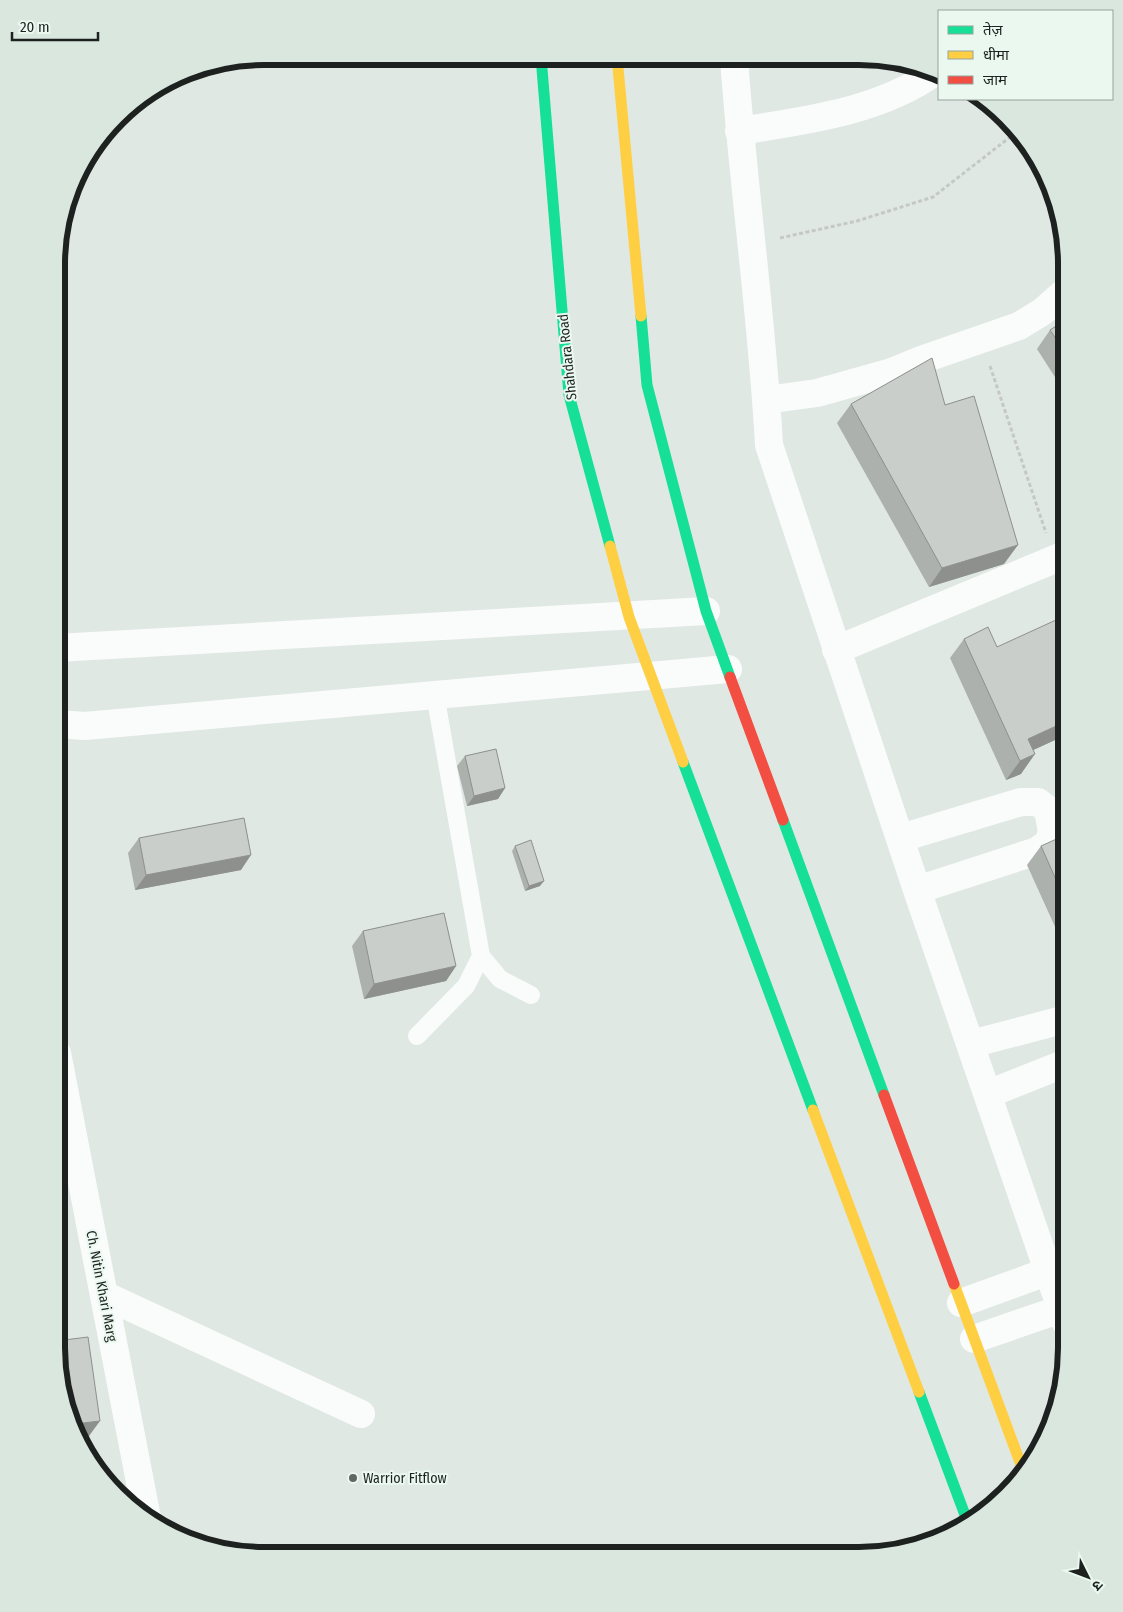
<svg xmlns="http://www.w3.org/2000/svg" width="1123" height="1612" viewBox="0 0 1123 1612" font-family="'Fira Sans Condensed','Noto Sans Devanagari',sans-serif">
  <style>
    .lines { fill: none; stroke-linecap: round; stroke-linejoin: round }
    .path { stroke: #c5c8c6; stroke-width: 3; stroke-dasharray: 4 2.5; stroke-linecap: butt }
    .lane { stroke: #fafcfb; stroke-width: 18 }
    .street { stroke: #fafcfb; stroke-width: 28 }
    .fast { stroke: #16e098; stroke-width: 11 }
    .slow { stroke: #ffcf43; stroke-width: 11 }
    .jam { stroke: #f24e42; stroke-width: 11 }
    .wall { fill: #adb1ae }
    .shaded-wall { fill: #8d908d }
    .building { fill: #c9ceca; stroke: #8d908d }
    .poi-dot { fill: #616765; stroke: #eaf8f0; stroke-width: 2 }
    .labels { text-anchor: middle; stroke-width: 4; stroke-linejoin: round; paint-order: stroke }
    .street-label { font-size: 14px; fill: #1d2220; stroke: #eaf8f0 }
    .poi-label { font-size: 14px; fill: #1d2220; stroke: #eaf8f0; text-anchor: start }
    .rim { fill: none; stroke: #1d2220; stroke-width: 6 }
  </style>
  <rect width="100%" height="100%" fill="#e0e8e4"/>
  <g class="lines">
    <!-- path -->
    <path class="path" d="M780,238l77,-17 76,-24 81,-63
      M990,366l56,167"/>
    <!-- lane -->
    <path class="lane" d="M481,956l19,23 31,16
      M417,1036l49,-50 15,-30 -46,-262"/>
    <!-- street -->
    <path class="street" d="M734,58c9,129 28,257 35,387l148,445 149,433
      M739,131c65,-10 143,-20 197,-60
      M766,400l51,-7 75,-21 29,-12 98,-34 23,-14 25,-22
      M57,648l649,-37
      M836,650l231,-96
      M57,724l28,2 643,-57
      M901,838l120,-36h17l10,8 4,22 -4,11 -11,8 -120,39
      M971,1044l95,-25
      M57,1053l90,465
      M988,1094l78,-31
      M104,1295l257,119
      M961,1303l88,-32
      M974,1339l87,-30"/>
    <!-- fast -->
    <path class="fast" d="M541,57l28,338 41,151
      M641,316l6,69 59,226 24,66
      M683,762l130,348
      M783,820l101,275
      M919,1392l49,131"/>
    <!-- slow -->
    <path class="slow" d="M617,57l24,259
      M610,546l19,71 54,145
      M813,1110l106,282
      M954,1284l70,189"/>
    <!-- jam -->
    <path class="jam" d="M730,677l53,143
      M884,1095l70,189"/>
  </g>
  <!-- wall -->
  <path class="wall" d="M1067,319v77l-30,-47 13,-19z
    M851,404l94,1 59,159 -75,23 -92,-164z
    M964,639l33,8 70,-3v30l-2,2 2,3v58l-1,-2 -33,15 -12,24 -15,6 -56,-122z
    M465,756l40,32 -7,11 -31,7 -10,-40z
    M139,838l102,32 -106,20 -7,-37z
    M515,846l25,40 -15,5 -13,-40z
    M1041,846l25,3v102l-39,-86z
    M363,931l93,35 -10,15 -82,18 -12,-53z"/>
  <!-- shaded-wall -->
  <path class="shaded-wall" d="M1018,545l-14,19 -75,23 13,-19z
    M1067,666v8l-6,8 1,-14z
    M1067,721v13l-1,1 -48,22 10,-18z
    M1035,754l-14,20 -15,6 14,-19z
    M505,788l-7,11 -31,7 7,-10z
    M251,855l-10,15 -106,20 11,-15z
    M544,881l-4,5 -15,5 4,-5z
    M456,966l-10,15 -82,18 10,-15z
    M100,1421l-11,15 -12,2 -3,-14z"/>
  <!-- building -->
  <path class="building" d="M1067,319v36l-17,-25z
    M932,358l13,47 29,-9 44,149 -76,23 -91,-164z
    M1056,620l11,24v22l-5,2 5,11v42l-39,18 7,15 -15,7 -56,-122 24,-12 9,20z
    M496,749l9,39 -31,8 -9,-40z
    M244,818l7,37 -105,20 -7,-37z
    M1061,837l5,12v53l-25,-56z
    M531,840l13,41 -15,5 -14,-40z
    M444,913l12,53 -82,18 -11,-53z
    M88,1337l12,84 -26,3 -18,-76v-7z"/>
  <!-- markers -->
  <circle class="poi-dot" cx="353" cy="1478" r="5"/>
  <g class="labels">
    <!-- street labels -->
    <g class="street-label">
      <text transform="translate(567 357) rotate(-96)" y="5">Shahdara Road</text>
      <text transform="translate(102 1286) rotate(79)" y="5">Ch. Nitin Khari Marg</text>
    </g>
    <!-- poi labels -->
    <g class="poi-label">
      <text x="363" y="1483">Warrior Fitflow</text>
    </g>
  </g>
  <!-- crop -->
  <path d="M0 0H1123V1612H0ZM264 65H859A199 199 0 0 1 1058 264V1348A199 199 0 0 1 859 1547H264A199 199 0 0 1 65 1348V264A199 199 0 0 1 264 65Z" fill="#dae7df" fill-rule="evenodd"/>
  <path class="rim" d="M264 65H859A199 199 0 0 1 1058 264V1348A199 199 0 0 1 859 1547H264A199 199 0 0 1 65 1348V264A199 199 0 0 1 264 65Z"/>
  <!-- legend -->
  <rect x="938" y="10" width="175" height="90" fill="#eaf8f0" stroke="#98a29d"/>
  <rect x="948" y="26" width="25" height="8" fill="#16e098" stroke="#98a29d"/>
  <text x="983" y="35" font-size="15" fill="#1d2220">तेज़</text>
  <rect x="948" y="51" width="25" height="8" fill="#ffcf43" stroke="#98a29d"/>
  <text x="983" y="60" font-size="15" fill="#1d2220">धीमा</text>
  <rect x="948" y="76" width="25" height="8" fill="#f24e42" stroke="#98a29d"/>
  <text x="983" y="85" font-size="15" fill="#1d2220">जाम</text>
  <!-- north arrow -->
  <g transform="translate(1088 1577) rotate(132)" stroke="#eaf8f0" stroke-width="4" paint-order="stroke">
  <path d="M0-4L9 19L0 12L-9 19Z" fill="#1d2220"/>
  <text y="-8" font-size="14" font-weight="bold" text-anchor="middle" fill="#1d2220">उ</text>
  </g>
  <!-- scale -->
  <path d="M12 32v8h86v-8" fill="none" stroke="#1d2220" stroke-width="2.5"/>
  <text x="20" y="32" font-size="15" fill="#1d2220" stroke="#eaf8f0" stroke-width="4" paint-order="stroke">20 m</text>
</svg>
